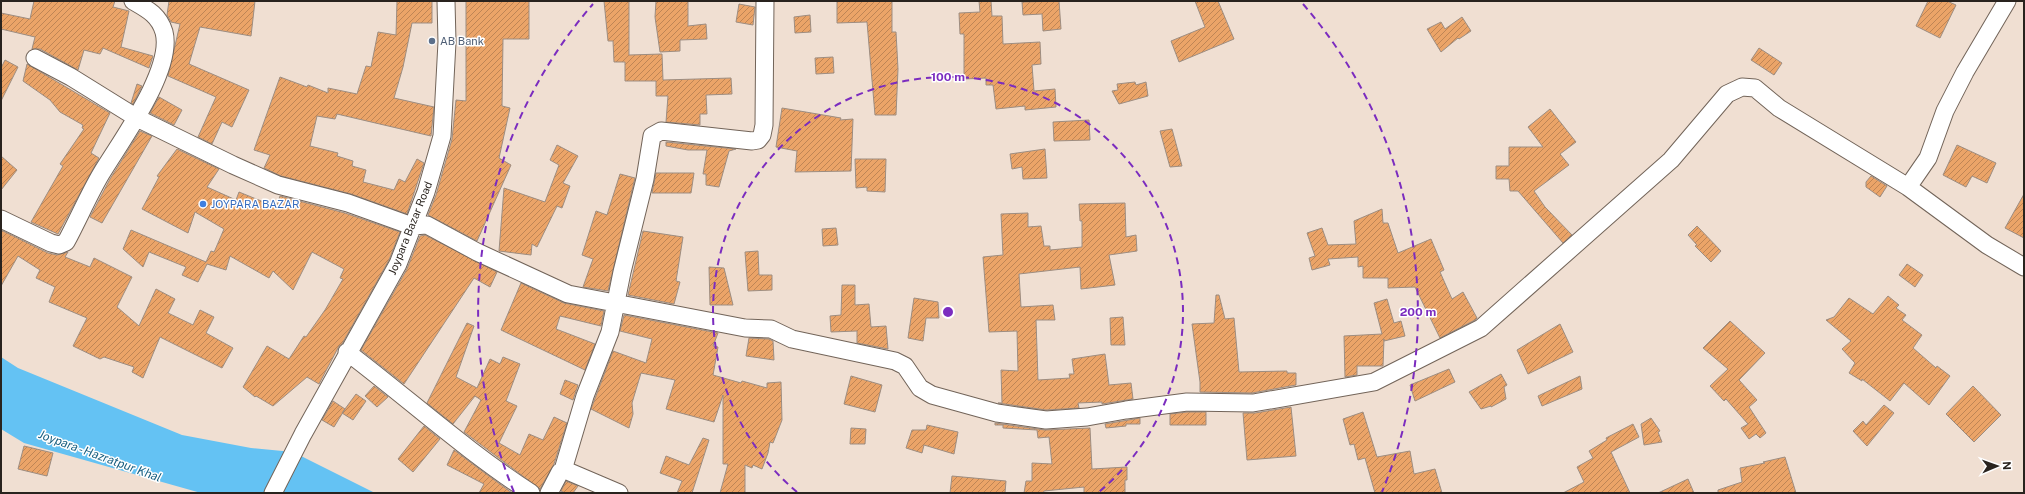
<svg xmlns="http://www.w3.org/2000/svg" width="2025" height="494" viewBox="0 0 2025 494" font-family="'Public Sans',sans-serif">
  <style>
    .water { fill: #64c2f3 }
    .building { fill: url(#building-hatch); stroke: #9d8d81 }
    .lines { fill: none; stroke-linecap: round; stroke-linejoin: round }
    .street-casing { stroke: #726459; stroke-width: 19 }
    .street { stroke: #fff; stroke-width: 17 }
    .ring { fill: none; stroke: #7b2cbf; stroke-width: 2; stroke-dasharray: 7 5 }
    .service-dot { fill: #5c6f8a; stroke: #fff; stroke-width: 1.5 }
    .shop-dot { fill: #3f7fe0; stroke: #fff; stroke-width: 1.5 }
    .labels { text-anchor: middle; stroke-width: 3; stroke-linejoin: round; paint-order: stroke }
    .service-label { font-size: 11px; fill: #4e5e75; stroke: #fff; text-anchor: start }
    .shop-label { font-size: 11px; fill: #366cbe; stroke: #fff; text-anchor: start }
    .street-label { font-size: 11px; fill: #29231e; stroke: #fff }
    .water-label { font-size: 12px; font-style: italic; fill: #185f80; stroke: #fff }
    .centre { fill: #7b2cbf; stroke: #fff; stroke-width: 2 }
    .ring-label { font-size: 12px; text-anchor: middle; font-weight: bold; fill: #7b2cbf; stroke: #fff; stroke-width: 3; stroke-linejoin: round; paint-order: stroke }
  </style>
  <defs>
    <pattern id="building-hatch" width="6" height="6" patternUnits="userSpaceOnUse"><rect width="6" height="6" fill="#eba468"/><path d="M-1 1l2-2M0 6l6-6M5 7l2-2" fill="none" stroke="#be8555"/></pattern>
  </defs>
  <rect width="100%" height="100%" fill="#f0dfd2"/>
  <!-- water -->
  <path class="water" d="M1,357l17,11 164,67 69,13 42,4 82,41h-174l-177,-50 -23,-14z"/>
  <!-- building -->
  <path class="building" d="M34,1h81l-2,6 16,4 -8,36 32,9 -4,12 -46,-20 -3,6 -16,-4 -6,20 -38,-21h-8l3,-12 -34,-8v-16l29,6z
    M169,1h86l-4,35 -51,-9 -11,37 60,26 -17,37 -10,-5 -10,22 -14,-7 18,-40 -48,-21 12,-52 -9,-2 -4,-7z
    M397,1h35v22h-20l-9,44 -9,31 40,9 -3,29 -94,-22 -2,5 -18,-3 -7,30 28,7 -1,3 16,5 -1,5 14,4 -3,12 31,8 5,-11 6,3 12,-23 7,4 -17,51 -56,-20 -70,-18 -17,-8 6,-13 -16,-5 26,-73 27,10 1,-2 20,8v-5l29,6 9,-28 5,1 7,-35 18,3z
    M466,1h63v38h-26l-1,67 8,2 -11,50 12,7 -34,76 -49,-26 8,-20 16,-56 4,-39 10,1z
    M604,1h25v54l33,-1 1,26 68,-2 1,16 -26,1 1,19h-7v11l-34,-3 2,-26h-12v-15h-31v-19h-11l-1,-21h-5z
    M656,1h32v25l18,-2 1,15 -27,1v11l-20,1 -5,-35z
    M837,1h55v31h4l2,37 -2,46h-21l-8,-93 -30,1z
    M979,1h12l1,15h10l1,28 37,-2 1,22 -9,1 2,26 21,-2 1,18 -31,3v-4l-29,3 -3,-24h-7v-7l-22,1v-45h-4l-1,-21 21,-1z
    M1059,1l2,28 -18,2 -1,-17 -19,1 -1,-13z
    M1195,1h23l16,38 -55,23 -8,-21 34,-14z
    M1928,1h19l9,4 -16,33 -24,-12z
    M739,4l16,3 -2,18 -17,-3z
    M810,15l1,17 -16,1 -1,-16z
    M1462,17l9,14 -12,8 -1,-1 -17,14 -14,-23 14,-7 4,7z
    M1759,48l23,15 -8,12 -23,-15z
    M833,57l1,16 -18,1 -1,-16z
    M5,60l13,7 -17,34v-33z
    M27,64l83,49 -19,40 8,5 -41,76 -27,-12 32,-56 -3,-2 24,-35 -2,-1 1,-3 -23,-13 -10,-12 -27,-19z
    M1135,82l1,3 10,-3 2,14 -29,8 -7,-13 6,-1 -1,-6z
    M137,84l5,2 -9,18 -2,-1z
    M159,97l23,13 -8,15 -24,-12z
    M782,108l59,10 -1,2 13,-1 -2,52 -56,1 2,-21 -21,-4z
    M1550,109l26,33 -16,12 9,11 -35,26 11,16 27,28 -9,8 -45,-52h-8l-1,-12h-13v-13h13v-19h34l-15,-20z
    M1089,120l1,20 -36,1 -1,-19z
    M1172,129l10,37 -12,1 -10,-36z
    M140,131l12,5 -50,87 -12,-6 20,-38z
    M666,142l70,7 -7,2 -10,36 -13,-2v-11h-3l4,-24h-19l-22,-4z
    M557,145l21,11 -15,27 7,3 -8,22 -5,-2 -20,41 -5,-3 -1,11 -32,-4 5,-63 41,14 14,-37 -9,-5z
    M1957,145l39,18 -9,20 -15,-7 -6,11 -23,-12z
    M177,149l42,20 -12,18 29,13 3,-8 37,15 4,-11 65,17 55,19 -11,28 -47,84 -3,2 -20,38 -12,-7 -34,29 -17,-10 -1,1 -12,-10 24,-41 22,13 15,-23 2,1 19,-27 18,-31 -3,-1 4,-9 -32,-17 -19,38 -20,-19 -4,7 -39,-22 -4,14 -19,-6 -9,18 -16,-7 4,-8 -37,-15 -6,15 -20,-18 8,-19 75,32 5,-11 3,1 1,-2 9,-21 -29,-17 -7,21 -46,-24 17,-32 -2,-1z
    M1045,149l2,29 -24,1 -1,-12 -10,2 -2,-15z
    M1,156l16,14 -16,20z
    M855,159h31l-1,33 -18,-1v-4l-11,1z
    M656,173h38l-3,20h-39z
    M620,174l15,4 -27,113 -25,-4 10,-28 -11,-4 14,-44 11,4z
    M1871,176l16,10 -7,11 -14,-10v-5z
    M2024,194v44l-19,-10z
    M1125,203l1,34 10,-2 1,16 -28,4 6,30 -34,4 -1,-22 -61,7 2,33 32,-2 2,15h-19l2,60 32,-2 -1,-4h5l-2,-15 33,-5 4,31 22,-2 2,16 -31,5v-2l-24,1 1,5 -33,2 -48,-7h4l-1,-33 17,1 -1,-40 -28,1 -6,-75 20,-2 -2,-41 27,-1v14l13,-1 3,20h6v4l32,-3v-26h-2l-1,-17z
    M1382,209l1,14h5l10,30 33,-14 13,31 -4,2 12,27 11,-7 14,26 -2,2 -35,18 -25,-51 -27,1v-10h-25v-12l-5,1v-10l-30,2 2,6 -18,5 -3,-12 6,-2 -8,-23 15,-5 6,17 28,-1 -2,-23z
    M1697,226l24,25 -10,11 -16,-16 2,-1 -9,-10z
    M836,228l2,17 -15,1 -1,-17z
    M1,230l47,23 9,2 11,-3 -3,5 25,10 4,-9 38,19 -15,30 22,19 17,-37 19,10 -7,14 25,12 7,-15 14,7 -8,16 27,15 -11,20 -62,-31 -17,41 -11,-6 2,-5 -30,-10 -4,2 -27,-13 14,-28 -38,-16 6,-15 -19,-9 4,-8 -22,-14 -17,30z
    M643,231l40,6 -7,44 4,1 -6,22 -46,-9z
    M425,235l72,37 -7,15 -16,-9 -70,106 -43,-34 46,-81 13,-33z
    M758,251l1,24h13v15l-24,1 -3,-39z
    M1907,264l16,11 -8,12 -16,-12z
    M709,267l15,1 9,37h-23z
    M521,283l43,20 40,8 -3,15 -41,-10 -4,13 39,15 -10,26 -84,-40z
    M842,285h13v20l14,-1 2,23 15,-1 2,23 -31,-6v-12l-26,1 -1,-16 11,-1z
    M1216,295h3l6,24 9,-1 5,54 48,-1v2h9v12l-44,8 -52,-1v-10l-8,-58 22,-1z
    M1888,296l11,9 -3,3 10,7 -4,5 20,15 -9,13 23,20 1,-2 13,10 -21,29 -25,-22 -14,18 -28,-22v2l-13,-8 6,-10 -13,-14 9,-8 -25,-21 8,-3 15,-19 24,16z
    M914,298l24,4 1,16h-13l-3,23 -15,-3z
    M1387,299l7,24 7,-2 4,15 -21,5v-2l-1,27h-26v9l-12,2 -1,-41 38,-2 -8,-31z
    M624,315l94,18 -5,13 5,1 -5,28 28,8 1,-2 25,7v-5l14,-1 1,38 -9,23 -3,-1 -2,11 -6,16 -9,-4 -1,3 -7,-3v28h-25l8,-29h-5v-69l-9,27 -48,-13 9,-29 -34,-7 -9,30 1,11 -4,14 -38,-19 22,-58 33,12 6,-24 -32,-8z
    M1123,317l2,28h-14l-1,-27z
    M1730,321l35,32 -26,27 18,20 -8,7 17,26 -6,5 -4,-4 -7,5 -8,-11 7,-4 -22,-25 -2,2 -14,-15 18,-17 -25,-21z
    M467,323l7,3 -18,51 21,11 13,-29 10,5 3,-7 17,7 -14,37 11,5 -18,37 21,12 9,-21 14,6 11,-23 13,6 -13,41 -14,25 -76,-57 17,-32 -6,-4 -22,28 -26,-21z
    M1560,324l13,28 -45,22 -11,-24z
    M749,338l20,1 4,2 1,19 -28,-4z
    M1449,369l6,13 -40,19 -5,-16z
    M1501,374l6,11 -3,2 2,12 -15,8v-1l-10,3 -12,-17z
    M851,376l31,9 -7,27 -31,-8z
    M1580,376l2,13 -40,17 -4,-10z
    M565,380l13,5 -5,15 -13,-6z
    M374,386l14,11 -11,10 -12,-11z
    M1973,386l28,29 -27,27 -28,-28z
    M356,394l10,7 -13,19 -11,-7z
    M333,401l12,8 -11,18 -12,-7z
    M1884,405l10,8 -27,33 -14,-15 10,-10 3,4z
    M1291,407l5,49 -49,4 -4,-47h12z
    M1188,412h18v13h-36v-11z
    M1363,412l14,45 33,-6 4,23 21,-5 7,24h-67l-10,-35 -7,2 -4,-16 -4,1 -7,-26z
    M1140,418v6h-14v2l-20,2 -1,-4z
    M1651,418l9,13 -2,1 4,10 -18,3 -3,-21z
    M995,423l50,7 45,-2 2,41 35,-2v13h-2v13h-41v-6l-40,4 -1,2h-19l2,-12h6v-18l20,1 -3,-27 -11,1 -1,-8 -34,-2v-3h-8z
    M1633,424l6,13 -28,15 19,41h-67l21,-11 -7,-15 16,-9 -4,-7 18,-11 -1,-2z
    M927,425l31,7 -4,22 -30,-9 -2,8 -16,-5 6,-18h14z
    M424,426l16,13 -27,33 -15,-13z
    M851,428l15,1 -1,15h-15z
    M703,438l6,2 -17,53h-15l5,-12 -22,-8 6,-17 23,9z
    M24,446l29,7 -6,23 -29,-7z
    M454,450l24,18 34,25h-33l5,-9 -37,-19z
    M1785,457l11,36h-78v-3l24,-8 -2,-14 25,-5 -2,-1z
    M952,476l54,5 -1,12h-55z
    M1688,479l6,14h-36z
    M566,481l12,5 -5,7h-8l-4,-2z"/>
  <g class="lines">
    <defs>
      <path id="street" d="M35,58l36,19 66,41 96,47 45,20 70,18 64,23 15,-1 50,27 91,42 177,34 26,1 21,10 103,22 10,5 15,22 12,7 65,18 49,7 41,-3 39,-7 61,-8 66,1 121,-21 107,-54 190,-168 56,-66 15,-7 13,1 24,20 129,79 79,58 37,22
        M1908,187l20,-29 17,-47 20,-39 42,-71
        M1,219l50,24 8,2 7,-3c12,-22 22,-46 35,-68 19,-32 73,-104 63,-142 -5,-17 -17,-23 -31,-31
        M347,352c62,47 119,99 184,141
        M563,470l22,-74 25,-64 12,-60 23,-93 7,-43 9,-5 91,10 6,-1 4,-5 2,-10 1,-124
        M273,493l30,-59 95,-170 28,-72 16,-56 5,-94 -1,-41
        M549,493l11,-21 5,-2 54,23"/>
    </defs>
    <!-- street casing -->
    <use href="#street" class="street-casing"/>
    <!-- street -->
    <use href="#street" class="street"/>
  </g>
  <!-- distance rings -->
  <g class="ring">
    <path d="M797 492A235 235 0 1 1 1099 492"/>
    <path d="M514 492A470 470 0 0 1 593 4M1303 4A470 470 0 0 1 1382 492"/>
  </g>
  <!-- markers -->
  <circle class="service-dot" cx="432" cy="41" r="4"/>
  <circle class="shop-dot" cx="203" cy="204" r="4"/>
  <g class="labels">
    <!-- service labels -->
    <g class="service-label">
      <text x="440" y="45">AB Bank</text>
    </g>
    <!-- shop labels -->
    <g class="shop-label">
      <text x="211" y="208">JOYPARA BAZAR</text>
    </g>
    <!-- street labels -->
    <g class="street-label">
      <text transform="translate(410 228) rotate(-68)" y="4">Joypara Bazar Road</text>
    </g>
    <!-- water labels -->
    <g class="water-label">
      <text transform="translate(100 456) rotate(20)" y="4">Joypara - Hazratpur Khal</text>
    </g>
  </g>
  <circle cx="948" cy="312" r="6" class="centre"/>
  <g class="ring-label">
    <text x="948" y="81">100 m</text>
    <text x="1418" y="316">200 m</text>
  </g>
  <!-- border -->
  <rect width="2025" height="494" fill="none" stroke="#29231e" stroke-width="4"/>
  <!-- north arrow -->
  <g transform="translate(1997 466) rotate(88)" stroke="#ffffff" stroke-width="3" paint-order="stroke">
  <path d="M0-3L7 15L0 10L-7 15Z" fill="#29231e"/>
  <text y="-6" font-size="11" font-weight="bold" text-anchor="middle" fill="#29231e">N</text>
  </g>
</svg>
